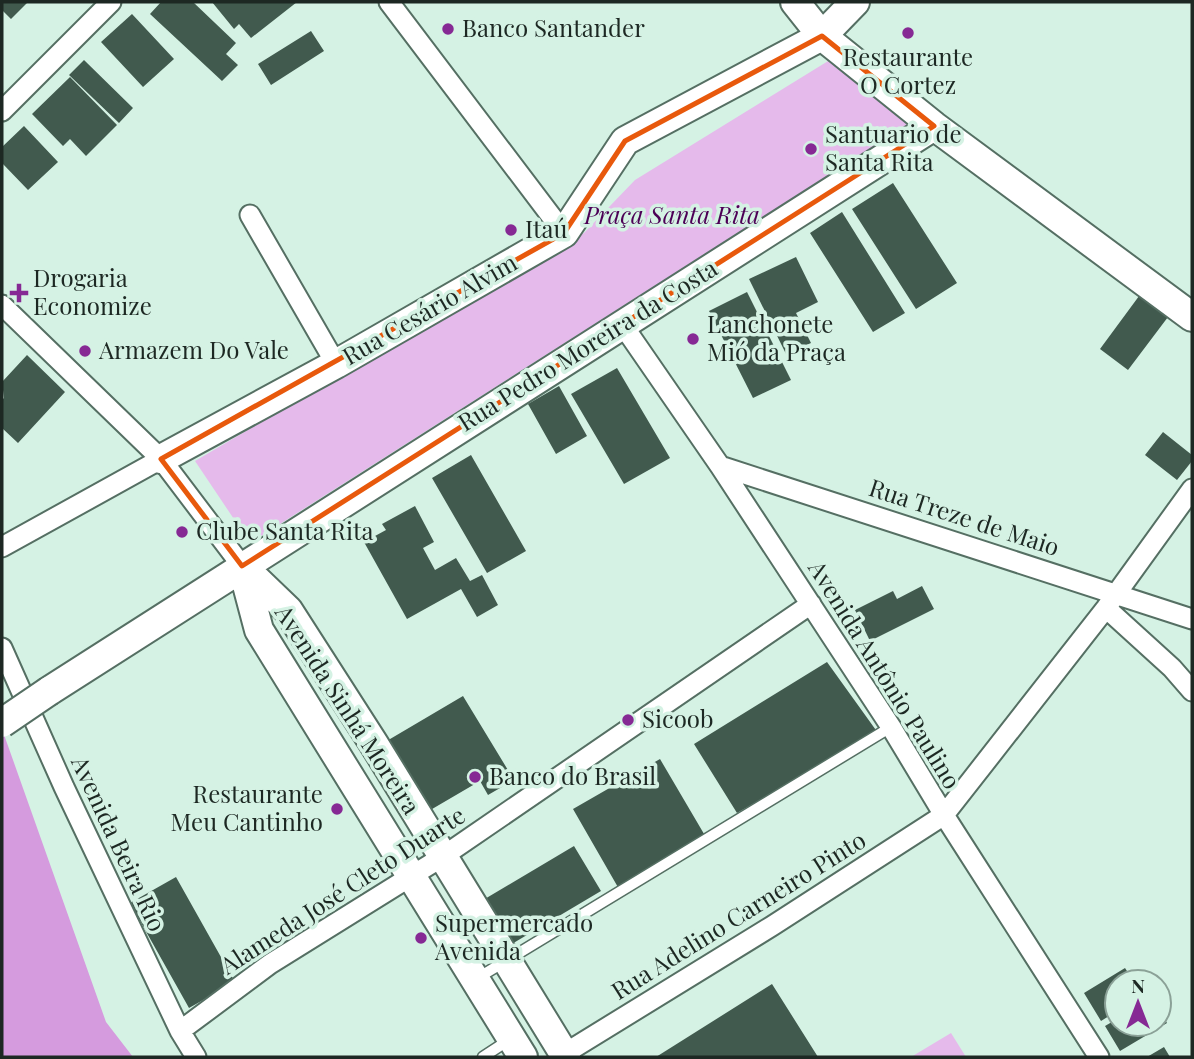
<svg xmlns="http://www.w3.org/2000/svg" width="1194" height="1059" viewBox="0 0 1194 1059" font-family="'Playfair Display',serif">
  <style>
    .green { fill: #e5baeb }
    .water { fill: #d59bde }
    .building { fill: #415a4e }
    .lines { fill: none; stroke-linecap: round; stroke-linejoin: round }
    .lane-casing { stroke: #556f63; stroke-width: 13 }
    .street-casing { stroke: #556f63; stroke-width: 23 }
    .secondary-casing { stroke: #556f63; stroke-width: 32 }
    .lane { stroke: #fff; stroke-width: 10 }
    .street { stroke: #fff; stroke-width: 19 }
    .secondary { stroke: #fff; stroke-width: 28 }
    .secondary-bridge-casing { stroke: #556f63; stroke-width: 32; stroke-linecap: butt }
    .secondary-bridge { stroke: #fff; stroke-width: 28 }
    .marked { fill: none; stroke: #e8590c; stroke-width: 5; stroke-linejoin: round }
    .poi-dot { fill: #862994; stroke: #d5f2e4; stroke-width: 2.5 }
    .labels { text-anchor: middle; stroke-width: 7; stroke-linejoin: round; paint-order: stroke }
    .poi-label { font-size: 24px; fill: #1d2823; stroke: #d5f2e4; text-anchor: start }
    .park-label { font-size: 24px; font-style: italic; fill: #4c0056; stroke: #d5f2e4 }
    .street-label { font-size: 24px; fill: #1d2823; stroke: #d5f2e4 }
  </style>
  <rect width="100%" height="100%" fill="#d5f2e4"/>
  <!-- green -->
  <path class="green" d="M833,58l75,67 -658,418 -55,-82 389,-228 51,-53z
    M951,1033l15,24h-55z"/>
  <!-- water -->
  <path class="water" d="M2,729l104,293 27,35h-131z"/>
  <!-- building -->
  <path class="building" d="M2,2h26l-17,17 -9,-9z
    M161,2h32l43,41 -10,11 12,11 -16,16 -72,-67z
    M212,2h85l-46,36 -12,-14 -5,5z
    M132,14l42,45 -31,28 -42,-45z
    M311,31l13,20 -53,34 -13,-21z
    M84,60l49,48 -14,15 -50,-48z
    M70,77l47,48 -31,31 -16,-17 -7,7 -31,-32z
    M24,126l34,36 -30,28 -26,-27v-16z
    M893,183l64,100 -41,26 -64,-100z
    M842,212l63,101 -32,19 -63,-99z
    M796,257l22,45 -22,11 15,30 -25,11 -37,-75z
    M747,292l44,88 -38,18 -44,-87z
    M1142,292l29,21 -43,57 -28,-21z
    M27,355l38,37 -47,51 -16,-15v-28l2,-2 -2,-16z
    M617,368l53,90 -46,26 -53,-90z
    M559,386l28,50 -31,18 -28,-50z
    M1163,432l29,23v6l-15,19 -32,-25z
    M471,455l55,96 -39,22 -55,-95z
    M415,506l19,36 -11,6 12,22 21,-12 14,23 12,-6 16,30 -21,12 -16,-28 -54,30 -43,-77 22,-12 -4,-6z
    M922,586l12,23 -64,32 -15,-31 38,-19 4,8z
    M827,662l51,71 -141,80 -43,-69z
    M463,696l51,84 -26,15 -8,-14 -53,31 -42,-70z
    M660,759l47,80 -88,50 -46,-80z
    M574,846l27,45 -96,57 -27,-45z
    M176,877l59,105 -46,26 -59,-105z
    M1125,968l9,14h-17v29l-16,10 -17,-28z
    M772,984l46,73h-162z
    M1159,1010l8,13 -47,28 -15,-25 12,-7v5h42z
    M1164,1047l6,10h-23z"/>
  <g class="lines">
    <defs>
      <path id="lane" d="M476,979l415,-252
        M483,1057l26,-17"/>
      <path id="street" d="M389,2l175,231
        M2,111l109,-109
        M250,215l86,149
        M2,305l159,154 81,107
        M622,324l98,142 171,261 53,88 155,242
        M720,466l472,153
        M2,547l159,-88
        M1106,608l66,60 20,23
        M2,648l62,139 116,244 16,26
        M180,1031l90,-67 172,-107 369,-253
        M559,1057l213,-131 172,-111 162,-207 86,-119"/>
      <path id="secondary" d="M795,2l27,34 112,90 258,191
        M161,459l175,-95 228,-131 61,-92 197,-105 33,-34
        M242,566l46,44 86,134 192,313
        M242,566l17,64 264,427
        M49,691l885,-565"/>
    </defs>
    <!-- lane casing -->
    <use href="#lane" class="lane-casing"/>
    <!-- street casing -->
    <use href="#street" class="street-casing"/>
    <!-- secondary casing -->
    <use href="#secondary" class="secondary-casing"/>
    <!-- lane -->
    <use href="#lane" class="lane"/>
    <!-- street -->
    <use href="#street" class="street"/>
    <!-- secondary -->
    <use href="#secondary" class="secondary"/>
    <defs>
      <path id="secondary-bridge" d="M2,723l47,-32"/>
    </defs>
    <!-- secondary-bridge casing -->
    <use href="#secondary-bridge" class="secondary-bridge-casing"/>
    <!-- secondary-bridge -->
    <use href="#secondary-bridge" class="secondary-bridge"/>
  </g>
  <!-- marked area -->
  <path class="marked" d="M822,36l112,90 -692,440 -81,-107 403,-226 61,-92z"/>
  <!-- markers -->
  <g class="poi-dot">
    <circle cx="448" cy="29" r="7"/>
    <circle cx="908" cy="33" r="7"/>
    <circle cx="811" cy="149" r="7"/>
    <circle cx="511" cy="230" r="7"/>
    <path d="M15.5 282.5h7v7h7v7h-7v7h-7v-7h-7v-7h7z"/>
    <circle cx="693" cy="339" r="7"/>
    <circle cx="85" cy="351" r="7"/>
    <circle cx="182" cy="532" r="7"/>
    <circle cx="628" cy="720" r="7"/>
    <circle cx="475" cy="777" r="7"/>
    <circle cx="337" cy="809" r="7"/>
    <circle cx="421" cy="938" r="7"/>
  </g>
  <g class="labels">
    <!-- poi labels -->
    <g class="poi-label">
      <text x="462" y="37">Banco Santander</text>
      <text x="908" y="66" text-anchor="middle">Restaurante<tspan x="908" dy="28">O Cortez</tspan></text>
      <text x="825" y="143">Santuario de<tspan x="825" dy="28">Santa Rita</tspan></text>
      <text x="525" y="238">Itaú</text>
      <text x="33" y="287">Drogaria<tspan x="33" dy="28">Economize</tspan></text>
      <text x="707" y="333">Lanchonete<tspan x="707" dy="28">Mió da Praça</tspan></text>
      <text x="99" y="359">Armazem Do Vale</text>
      <text x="196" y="540">Clube Santa Rita</text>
      <text x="642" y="728">Sicoob</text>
      <text x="489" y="785">Banco do Brasil</text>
      <text x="323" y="803" text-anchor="end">Restaurante<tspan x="323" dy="28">Meu Cantinho</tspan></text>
      <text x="435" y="932">Supermercado<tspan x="435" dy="28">Avenida</tspan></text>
    </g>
    <!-- park labels -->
    <g class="park-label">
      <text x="672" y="224">Praça Santa Rita</text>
    </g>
    <!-- street labels -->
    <g class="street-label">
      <text transform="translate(430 310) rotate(-30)" y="8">Rua Cesário Alvim</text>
      <text transform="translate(588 346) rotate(-32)" y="8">Rua Pedro Moreira da Costa</text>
      <text transform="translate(964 518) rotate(18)" y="8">Rua Treze de Maio</text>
      <text transform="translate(884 675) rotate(58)" y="8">Avenida Antônio Paulino</text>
      <text transform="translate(347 710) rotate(57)" y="8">Avenida Sinhá Moreira</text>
      <text transform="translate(118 844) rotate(65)" y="8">Avenida Beira Rio</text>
      <text transform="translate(343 891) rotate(-33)" y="8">Alameda José Cleto Duarte</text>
      <text transform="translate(739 916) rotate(-32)" y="8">Rua Adelino Carneiro Pinto</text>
    </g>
  </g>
  <!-- border -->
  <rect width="1194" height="1059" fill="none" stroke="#1d2823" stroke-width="7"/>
  <!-- north arrow -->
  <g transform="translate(1138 1003)"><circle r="33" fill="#d5f2e4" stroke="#8ba197" stroke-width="2"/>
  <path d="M0-5L12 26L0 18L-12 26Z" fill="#862994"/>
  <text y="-10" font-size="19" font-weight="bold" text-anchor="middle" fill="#1d2823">N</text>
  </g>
</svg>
